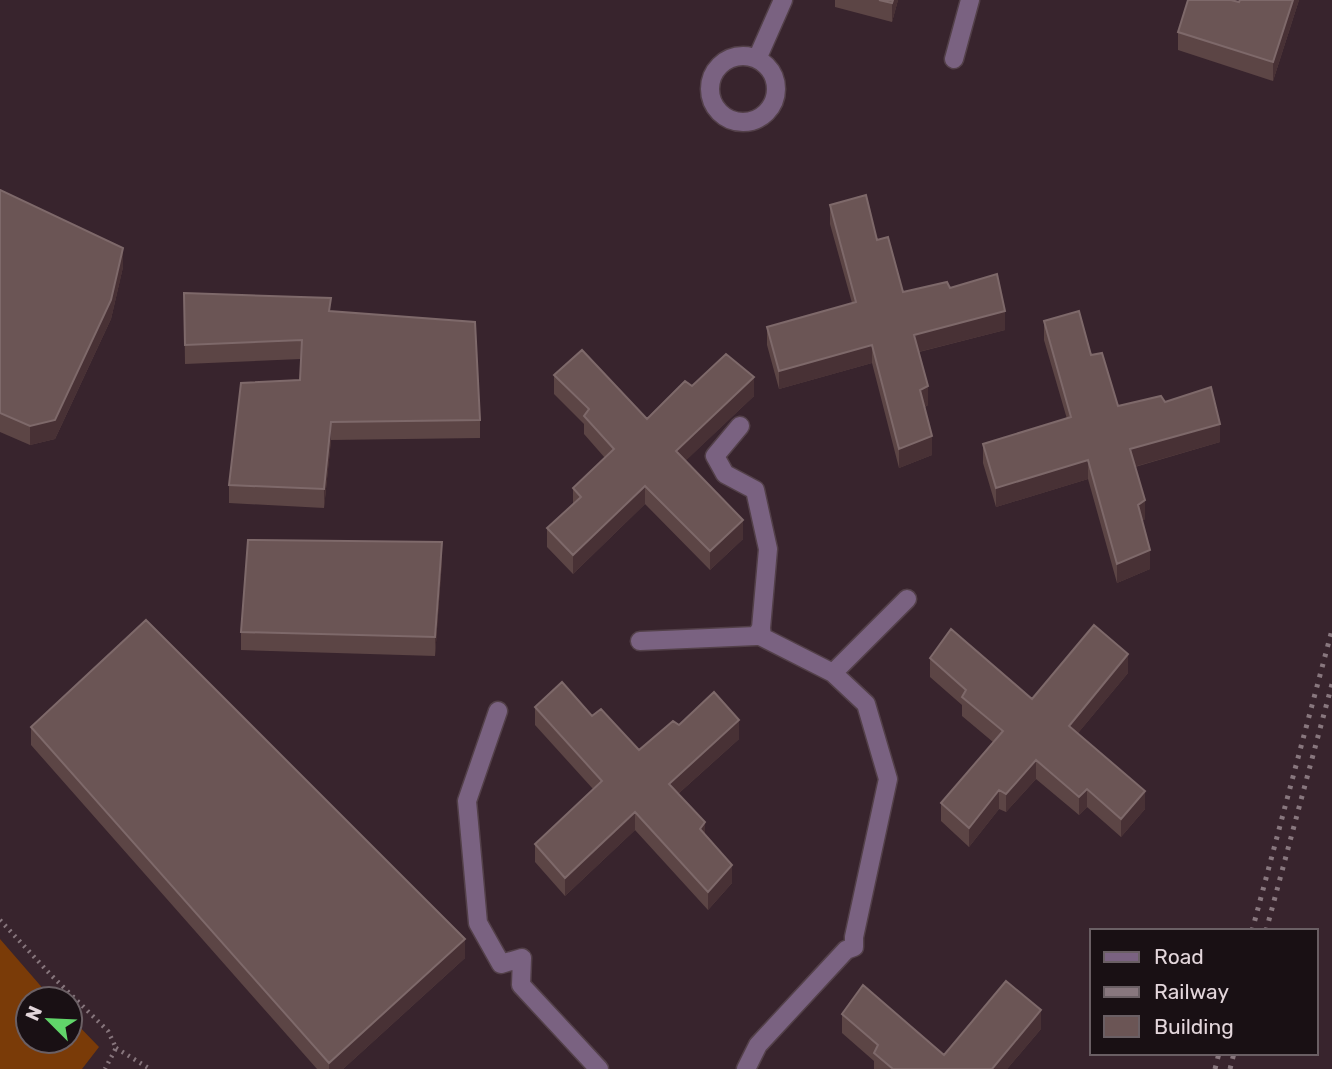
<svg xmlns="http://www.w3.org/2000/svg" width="1332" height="1069" viewBox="0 0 1332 1069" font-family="Rubik,sans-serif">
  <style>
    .green { fill: #7a3b08 }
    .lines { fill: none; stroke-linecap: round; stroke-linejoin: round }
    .minor-casing { stroke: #534049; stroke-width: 21 }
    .path { stroke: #87767d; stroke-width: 4.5; stroke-dasharray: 2 5; stroke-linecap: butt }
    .minor { stroke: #7a6281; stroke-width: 18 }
    .rail { stroke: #88777e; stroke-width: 5; stroke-dasharray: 3.5 7; stroke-linecap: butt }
    .wall { fill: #5c4545 }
    .shaded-wall { fill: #483135 }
    .building { fill: #6b5555; stroke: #7e696a; stroke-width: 2 }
  </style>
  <rect width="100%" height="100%" fill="#38242d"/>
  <!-- green -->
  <path class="green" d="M0,939l52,60h-24v42h42v-24l29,30 -17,22h-82z"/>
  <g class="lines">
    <defs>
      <path id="minor" d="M710 89a33 33 0 1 1 66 0a33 33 0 1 1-66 0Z
        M757,59l26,-59
        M954,59l16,-59
        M740,426l-25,30 10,18 30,16 13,59 -7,79
        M640,641l116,-5 5,-8 1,9 71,36 33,31 22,75 -34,158v10l-8,3 -88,95 -12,24
        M833,673l74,-74
        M498,711l-31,90 11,122 23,41 21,-6 -1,27 78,84"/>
    </defs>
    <!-- minor casing -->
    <use href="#minor" class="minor-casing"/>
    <!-- path -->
    <path class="path" d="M0,920l50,54 58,57 8,17 -11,21
      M116,1048l34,21"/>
    <!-- minor -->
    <use href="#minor" class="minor"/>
    <!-- rail -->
    <path class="rail" d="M1252,931l80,-301
      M1266,931l66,-247
      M1215,1069l4,-16
      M1230,1069l4,-16"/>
  </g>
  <!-- wall -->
  <path class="wall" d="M835,0h63l-6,22 -57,-15z
    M1299,0l-26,81 -95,-31v-18l61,-30z
    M0,190l123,77 -12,52 -56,120 -25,6 -30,-13z
    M830,205l47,35 26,52 47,-4 55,42 -86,22 9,53 -3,2 7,48 -33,13 -27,-105 -93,26 -12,-44v-18l85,-24 -22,-79z
    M184,293l147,18 149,109v18l-149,2 -7,68 -95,-5v-18l71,-105 1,-21 -116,5z
    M1044,321l47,34 27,51 47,-4 55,40 -85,25 10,52 -3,2 8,48 -33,14 -29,-104 -92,28 -13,-44v-19l84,-25 -23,-79z
    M554,375l93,44 45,-33 62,10 -69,65 58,78 -33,31 -65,-66 -72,70 -26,-27v-19l26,-24v-16l32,-30 -21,-24v-10l-30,-30z
    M442,561l-7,95 -194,-6v-18z
    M930,658l102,41 96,-26 -50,60 67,76 -24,28 -34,-30 -8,8 -43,-36 -30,33 -7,-3 -30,38 -28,-26v-18l52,-61 -31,-26v-11l-32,-28z
    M535,707l57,9 47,34 40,-25 60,14 -61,55 27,41 27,48 -24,27 -73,-80 -70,66 -30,-34v-18l58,-55 -58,-64z
    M31,727l434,231 -122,111h-26l-286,-324z
    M842,1014l102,41 97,-26 -34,40h-133v-8l-32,-28z"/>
  <!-- shaded-wall -->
  <path class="shaded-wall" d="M893,0h5l-6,22v-19z
    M1293,0h6l-26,81v-19z
    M123,248v19l-12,52 -56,120 -25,6v-19z
    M1005,311v19l-91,23v-18z
    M872,345v18l-93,26v-18z
    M754,377v19l-78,74v-19z
    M928,386v19l-8,4v-19z
    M331,422v18l-7,68v-19z
    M1220,424v18l-90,26v-19z
    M932,436v19l-33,13v-19z
    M1088,460v19l-92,28v-19z
    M645,486v18l-72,70v-19z
    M1145,500v19l-7,4v-18z
    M743,520v19l-33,31v-19z
    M442,542v19l-7,95v-19z
    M1150,550v19l-33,14v-19z
    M1128,654v19l-59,71v-18z
    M739,720v19l-70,63v-18z
    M1036,760v19l-30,33v-18z
    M1087,789v18l-8,8v-18z
    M999,790v19l-30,38v-19z
    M1145,791v18l-24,28v-18z
    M635,812v18l-70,66v-18z
    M705,822v19l-5,-12z
    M732,865v18l-24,27v-18z
    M465,939v19l-122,111h-14v-6z
    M1041,1010v19l-34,40h-15z"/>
  <!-- building -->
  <path class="building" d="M879,0h14l-1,3z
    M1188,0h43l8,2 1,-2h53l-20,62 -95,-30z
    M0,190l123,58 -12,52 -56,120 -25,6 -30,-13z
    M866,195l11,45 11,-3 15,55 44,-10 3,6 47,-14 8,37 -91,24 14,51 -8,4 12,46 -33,13 -27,-104 -93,26 -12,-44 89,-25 -26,-97z
    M184,293l147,5 -2,13 146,11 5,98 -149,2 -7,67 -95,-4 12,-102 59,-3 2,-40 -117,5z
    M1079,311l12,44 11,-2 16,53 43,-10 4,6 46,-15 9,37 -90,25 15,51 -7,5 12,45 -33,14 -29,-104 -92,28 -13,-44 88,-27 -27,-96z
    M582,350l65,69 38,-38 7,5 34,-32 28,23 -78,74 67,69 -33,31 -65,-65 -72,69 -26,-27 34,-31 -8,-9 41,-39 -30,-33 5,-7 -35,-34z
    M248,540l194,2 -7,95 -194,-5z
    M146,620l319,319 -136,124 -298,-336z
    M1094,625l34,29 -59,72 76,65 -24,28 -34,-30 -8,8 -43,-37 -30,34 -7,-4 -30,38 -28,-25 62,-72 -41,-34 4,-7 -36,-32 21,-29 81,70z
    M562,682l30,34 9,-7 38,41 34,-29 6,4 35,-33 25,28 -70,64 36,38 -5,7 32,36 -24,27 -73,-80 -70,66 -30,-34 67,-63 -67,-74z
    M1006,981l35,29 -49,59h-99l-19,-16 4,-8 -36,-31 21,-29 81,70z"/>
  <!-- legend -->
  <rect x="1090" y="929" width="228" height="126" fill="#191014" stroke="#6a5f64" stroke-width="2"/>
  <rect x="1104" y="952" width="35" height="10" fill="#7a6281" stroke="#6a5f64" stroke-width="2"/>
  <text x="1154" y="964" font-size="21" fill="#e3d6db">Road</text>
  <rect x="1104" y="987" width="35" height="10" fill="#88777e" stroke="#6a5f64" stroke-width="2"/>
  <text x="1154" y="999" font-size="21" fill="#e3d6db">Railway</text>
  <rect x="1104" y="1016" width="35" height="21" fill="#6b5555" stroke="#6a5f64" stroke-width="2"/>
  <text x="1154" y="1034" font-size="21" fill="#e3d6db">Building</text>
  <!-- north arrow -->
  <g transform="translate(49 1020) rotate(294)"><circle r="33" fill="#191014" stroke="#6a5f64" stroke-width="2"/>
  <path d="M0-5L12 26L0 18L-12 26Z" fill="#61d56a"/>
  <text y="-10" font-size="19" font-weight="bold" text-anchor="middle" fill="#e3d6db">N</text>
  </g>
</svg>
